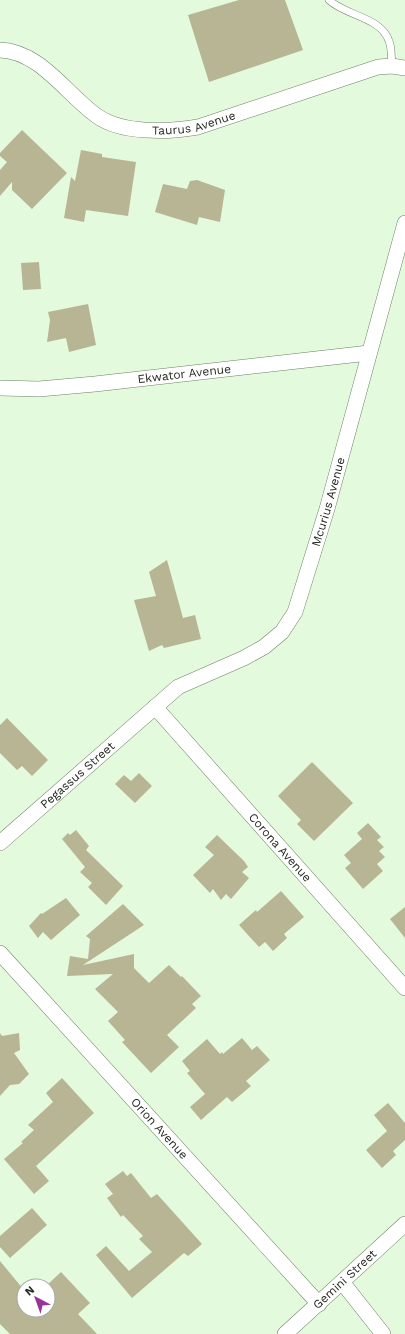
<svg xmlns="http://www.w3.org/2000/svg" width="405" height="1334" viewBox="0 0 405 1334" font-family="'Work Sans',sans-serif">
  <style>
    .building { fill: #b7b594 }
    .lines { fill: none; stroke-linecap: round; stroke-linejoin: round }
    .service-casing { stroke: #6e8167; stroke-width: 8 }
    .minor-casing { stroke: #6e8167; stroke-width: 16 }
    .service { stroke: #fff; stroke-width: 7 }
    .minor { stroke: #fff; stroke-width: 15 }
    .labels { text-anchor: middle; stroke-width: 3.5; stroke-linejoin: round; paint-order: stroke }
    .street-label { font-size: 12px; fill: #222a1f; stroke: #fff }
  </style>
  <rect width="100%" height="100%" fill="#e3fadc"/>
  <!-- building -->
  <path class="building" d="M239,0h46l18,50 -94,32 -21,-67z
    M22,130l45,43 -35,36 -20,-19v-8l-12,14v-26l7,-8 -7,-6v-3z
    M81,150l21,4v3l34,5 -8,54 -42,-6 -2,12 -20,-4 7,-41 4,4z
    M197,180l28,10 -5,32 -21,-5 -2,8 -42,-13 8,-28 24,5 3,-8z
    M39,262l2,27 -18,1 -2,-27z
    M88,304l8,41 -27,7 -3,-14 -19,4 3,-22 -2,-8z
    M167,560l16,58 12,-3 6,24 -37,9 -2,-3 -13,6 -15,-51 22,-4 -7,-24z
    M7,718l41,42 -16,16 -10,-10 -5,4 -17,-17v-28z
    M312,762l41,41 -39,38 -17,-17 4,-4 -23,-24z
    M139,773l13,13 -17,17 -20,-19 9,-9 7,6z
    M368,823l13,14 -4,3 7,7 -5,4 6,6 -8,7 6,7 -20,18 -18,-21 6,-5 -7,-8 18,-16 -5,-6z
    M76,830l13,16 -3,4 37,36 -17,19 -18,-18 4,-4 -12,-11 5,-5 -23,-28 6,-6 2,2z
    M217,835l27,26 4,6 -6,5 7,6 -18,21 -5,-5 -5,6 -8,-11 -3,4 -17,-18 21,-20 -9,-8z
    M281,891l23,26 -20,17 3,4 -14,13 -8,-9 -6,5 -20,-22 17,-15 1,2z
    M66,898l14,17 -29,25 -8,-8 -5,6 -9,-12 12,-13 1,1z
    M123,904l21,21 -61,40 51,-11v14l15,15 20,-18 12,12 1,-1 19,20 -9,8 4,4 -29,27 12,12 -28,26 -29,-31 3,-2 -17,-19 10,-9 -23,-23 18,-15 -46,2 3,-20 18,3 2,-20 -4,-3z
    M405,907v31l-15,-19z
    M0,1033l2,3 17,-3 1,17 -6,3 15,21 -10,10 -9,1 -10,11z
    M242,1038l10,12 5,-4 13,14 -24,21 5,5 -19,16 -5,-5 -26,23 -11,-13 15,-13 -18,-21 3,-2 -8,-10 25,-22 13,15 2,-2 1,2z
    M62,1078l32,35 -58,53 13,15 -15,13 -30,-35 19,-16 -2,-1 13,-12 -6,-5 25,-23 -7,-9z
    M388,1103l17,20v17l-12,11 3,4 -14,13 -16,-18 21,-19 -13,-16z
    M123,1171l4,5 4,-3 20,25 6,-4 45,50 -14,12 -4,-3 -52,45 -36,-43 10,-9 23,25 23,-19 -13,-13 4,-3 -20,-21 -2,2 -14,-19 6,-4 -8,-10z
    M32,1208l15,17 -37,33 -10,-11v-11z
    M0,1261l24,29v20h24v-24h-2l15,-14 29,31 -12,11 19,20h-87l-10,-10z"/>
  <g class="lines">
    <defs>
      <path id="service" d="M329,0c17,16 52,17 60,41 3,7 2,17 3,25"/>
      <g id="minor">
        <path id="s1" d="M0,50c40,1 67,45 97,66 25,18 72,16 101,11l180,-60 14,-1 13,2"/>
        <path id="s2" d="M0,388l39,1 56,-5 274,-31"/>
        <path id="s3" d="M155,707l250,281"/>
        <path id="s4" d="M0,843l178,-156 66,-29 20,-11 18,-15 13,-20 32,-103 78,-286"/>
        <path id="s5" d="M0,953l319,351"/>
        <path d="M342,1282l41,52"/>
        <path id="s6" d="M285,1334l120,-110"/>
      </g>
    </defs>
    <!-- service casing -->
    <use href="#service" class="service-casing"/>
    <!-- minor casing -->
    <use href="#minor" class="minor-casing"/>
    <!-- service -->
    <use href="#service" class="service"/>
    <!-- minor -->
    <use href="#minor" class="minor"/>
  </g>
  <g class="labels">
    <!-- street labels -->
    <g class="street-label">
      <text dy="4" stroke="none"><textPath href="#s1" startOffset="220">Taurus Avenue</textPath></text>
      <text dy="4" stroke="none"><textPath href="#s2" startOffset="185">Ekwator Avenue</textPath></text>
      <text dy="4" stroke="none"><textPath href="#s4" startOffset="494">Mcurius Avenue</textPath></text>
      <text dy="4" stroke="none"><textPath href="#s4" startOffset="103">Pegassus Street</textPath></text>
      <text dy="4" stroke="none"><textPath href="#s3" startOffset="188">Corona Avenue</textPath></text>
      <text dy="4" stroke="none"><textPath href="#s5" startOffset="237">Orion Avenue</textPath></text>
      <text dy="4" stroke="none"><textPath href="#s6" startOffset="81">Gemini Street</textPath></text>
    </g>
  </g>
  <!-- north arrow -->
  <g transform="translate(36 1298) rotate(319)"><circle r="19" fill="#ffffff" stroke="#a7aaa5"/>
  <path d="M0-3L7 15L0 10L-7 15Z" fill="#993397"/>
  <text y="-6" font-size="11" font-weight="bold" text-anchor="middle" fill="#222a1f">N</text>
  </g>
</svg>
